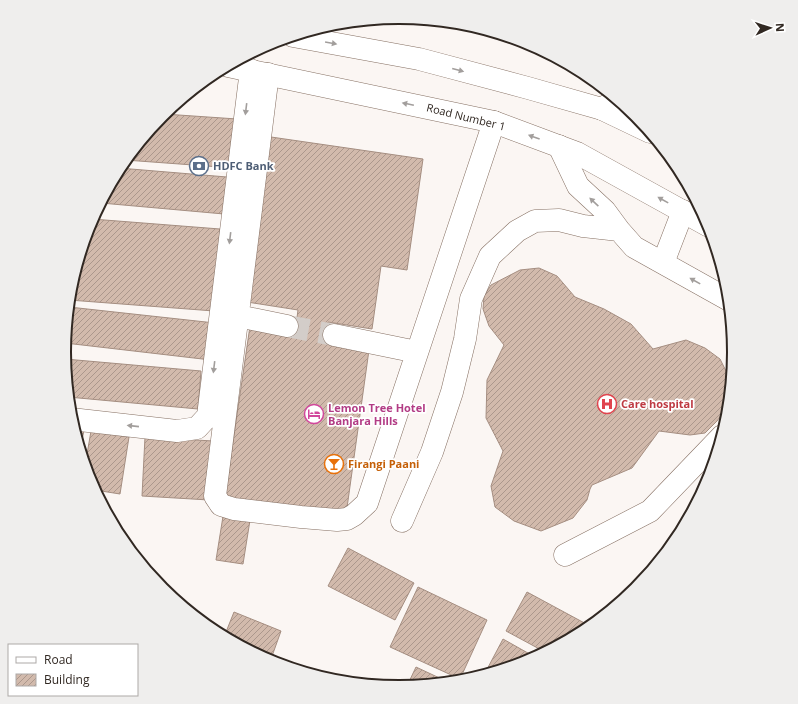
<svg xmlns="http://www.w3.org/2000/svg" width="798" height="704" viewBox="0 0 798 704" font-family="'Open Sans',sans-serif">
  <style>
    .building { fill: url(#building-hatch); stroke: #a58e81 }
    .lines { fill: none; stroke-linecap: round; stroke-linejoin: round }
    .minor-tunnel { stroke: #d3cdc9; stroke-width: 22; stroke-dasharray: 22 11; stroke-linecap: butt }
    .minor-casing { stroke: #867063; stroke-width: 23 }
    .major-casing { stroke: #867063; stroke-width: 23 }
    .minor { stroke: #fff; stroke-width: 22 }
    .major { stroke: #fff; stroke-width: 22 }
    .oneway { fill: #a29e9c }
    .labels { text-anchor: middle; stroke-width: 3.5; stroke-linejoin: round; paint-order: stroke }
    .street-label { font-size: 11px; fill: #312822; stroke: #fff }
    .service-label { font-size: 11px; font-weight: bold; fill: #4e5e75; stroke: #fff; text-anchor: start }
    .health-label { font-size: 11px; font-weight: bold; fill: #be3a42; stroke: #fff; text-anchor: start }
    .hotel-label { font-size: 11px; font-weight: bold; fill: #b23c85; stroke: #fff; text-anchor: start }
    .food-label { font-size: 11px; font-weight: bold; fill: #c56008; stroke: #fff; text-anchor: start }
    .rim { fill: none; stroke: #312822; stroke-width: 2 }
  </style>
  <defs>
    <pattern id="building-hatch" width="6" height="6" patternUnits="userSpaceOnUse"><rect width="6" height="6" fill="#d2baac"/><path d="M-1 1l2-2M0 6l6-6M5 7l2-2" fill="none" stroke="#ab978c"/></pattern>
  </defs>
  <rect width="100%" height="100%" fill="#fbf6f3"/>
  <!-- building -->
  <path class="building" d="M164,114l73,5 -3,49 -109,-8z
    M271,137l152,22 -16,111 -26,-4 -9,63 -44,-7 -3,21 44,7 -23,165 -121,-18 25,-171 45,7 3,-23 -51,-8z
    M119,168l108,9 -3,37 -123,-11z
    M92,219l128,10 -6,82 -145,-11 1,-14 20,-62z
    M539,268l18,8 18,21 29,12 27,15 22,25 33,-9 19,8 15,11 8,16 2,16 -1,8 -4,11 -8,11 -12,12 -15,2 -31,-4 -27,37 -40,17 -2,4 -3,11 -14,18 -32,13 -27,-10 -19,-14 -4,-21 12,-35 -17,-33 1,-38 17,-35 -15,-19 -6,-17 1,-13 7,-11 29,-15z
    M69,307l146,16 -4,37 -146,-17z
    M65,359l136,12 -3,38 -130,-12z
    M72,423l13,3 -5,23z
    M91,431l38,6 -9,57 -25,-4 -6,-10 -4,-14z
    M145,437l68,4 -4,59 -67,-4z
    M224,510l27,4 -8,50 -27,-4z
    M348,548l66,35 -19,37 -67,-34z
    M418,587l69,33 -27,59 -70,-32z
    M527,592l63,34 -5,5 -40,21 -39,-21z
    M234,612l47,19 -10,28 -19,-8 -28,-14z
    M503,639l32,18 -8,5 -43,13z
    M416,667l32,15 -41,4z"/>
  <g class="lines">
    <!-- minor-tunnel -->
    <path class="minor-tunnel" d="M287,326l47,9"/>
    <defs>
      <path id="minor" d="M268,74l-53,422 6,9 13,4 67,8 36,3 10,-1 7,-4 13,-12 127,-381
        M602,109l14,-10
        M559,146l19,40 27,25 14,19 15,17 95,53
        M663,263l20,-52
        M238,316l49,10
        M334,335l83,17
        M71,419l106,12 20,-3 11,-12 43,-346
        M402,521l30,-69 20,-60 13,-53 6,-40 19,-43 27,-25 18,-10 24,-1 24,6 36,4
        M565,555l85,-44 72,-75"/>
      <path id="major" d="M293,36l126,23 109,29 74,21 48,23
        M228,66l266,56 83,31 132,73"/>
    </defs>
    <!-- minor casing -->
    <use href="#minor" class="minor-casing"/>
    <!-- major casing -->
    <use href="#major" class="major-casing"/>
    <!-- minor -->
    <use href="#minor" class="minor"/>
    <!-- major -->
    <use href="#major" class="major"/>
  </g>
  <!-- one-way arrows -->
  <defs><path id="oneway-solid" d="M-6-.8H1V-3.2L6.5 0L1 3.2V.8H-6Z"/></defs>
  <g class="oneway">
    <use href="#oneway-solid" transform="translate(331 43) rotate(10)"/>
    <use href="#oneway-solid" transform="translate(458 70) rotate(15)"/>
    <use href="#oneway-solid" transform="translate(408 104) rotate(-168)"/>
    <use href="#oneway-solid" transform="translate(246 109) rotate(97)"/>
    <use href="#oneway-solid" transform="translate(534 137) rotate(-160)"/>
    <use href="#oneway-solid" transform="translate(663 200) rotate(-151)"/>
    <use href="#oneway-solid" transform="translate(594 202) rotate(-137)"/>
    <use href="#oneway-solid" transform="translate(230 238) rotate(97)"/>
    <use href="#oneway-solid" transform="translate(695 281) rotate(-151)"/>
    <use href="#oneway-solid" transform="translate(214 367) rotate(97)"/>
    <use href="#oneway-solid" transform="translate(133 426) rotate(-174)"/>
  </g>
  <!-- icons -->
  <defs>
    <symbol id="bank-ring" viewBox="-11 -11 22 22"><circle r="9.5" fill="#fff" stroke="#5c6f8a" stroke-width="1.5"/><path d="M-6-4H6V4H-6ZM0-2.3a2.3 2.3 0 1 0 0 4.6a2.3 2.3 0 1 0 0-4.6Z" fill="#5c6f8a"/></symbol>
    <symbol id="hospital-ring" viewBox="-11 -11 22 22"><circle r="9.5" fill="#fff" stroke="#e0444e" stroke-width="1.5"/><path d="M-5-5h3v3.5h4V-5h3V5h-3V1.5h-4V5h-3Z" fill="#e0444e"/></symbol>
    <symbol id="hotel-ring" viewBox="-11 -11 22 22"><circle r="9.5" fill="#fff" stroke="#d1479c" stroke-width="1.5"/><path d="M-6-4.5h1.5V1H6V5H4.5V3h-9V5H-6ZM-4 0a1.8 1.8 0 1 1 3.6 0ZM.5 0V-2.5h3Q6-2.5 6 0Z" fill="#d1479c"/></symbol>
    <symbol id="bar-ring" viewBox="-11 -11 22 22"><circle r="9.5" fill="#fff" stroke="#e8710a" stroke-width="1.5"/><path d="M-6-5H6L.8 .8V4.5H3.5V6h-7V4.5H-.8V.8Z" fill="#e8710a"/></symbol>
  </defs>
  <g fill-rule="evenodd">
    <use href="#bank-ring" x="188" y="155" width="22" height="22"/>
    <use href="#hospital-ring" x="596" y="393" width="22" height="22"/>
    <use href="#hotel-ring" x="303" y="403" width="22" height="22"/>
    <use href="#bar-ring" x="323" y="453" width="22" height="22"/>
  </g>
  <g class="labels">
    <!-- street labels -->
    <g class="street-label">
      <text transform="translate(466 117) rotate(14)" y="4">Road Number 1</text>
    </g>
    <!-- service labels -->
    <g class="service-label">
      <text x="213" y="170">HDFC Bank</text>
    </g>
    <!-- health labels -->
    <g class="health-label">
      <text x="621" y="408">Care hospital</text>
    </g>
    <!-- hotel labels -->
    <g class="hotel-label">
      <text x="328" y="412">Lemon Tree Hotel<tspan x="328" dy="13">Banjara Hills</tspan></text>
    </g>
    <!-- food labels -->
    <g class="food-label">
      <text x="348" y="468">Firangi Paani</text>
    </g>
  </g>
  <!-- crop -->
  <path d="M0 0H798V704H0ZM71 352a328 328 0 1 1 656 0a328 328 0 1 1-656 0Z" fill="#efeeed" fill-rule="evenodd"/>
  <path class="rim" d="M71 352a328 328 0 1 1 656 0a328 328 0 1 1-656 0Z"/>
  <!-- legend -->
  <rect x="8" y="644" width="130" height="52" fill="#ffffff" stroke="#ada9a7"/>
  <rect x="16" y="657" width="20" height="6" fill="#ffffff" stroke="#ada9a7"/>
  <text x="44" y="664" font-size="12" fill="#312822">Road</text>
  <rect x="16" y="674" width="20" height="12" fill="url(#building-hatch)" stroke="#ada9a7"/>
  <text x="44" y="684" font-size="12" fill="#312822">Building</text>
  <!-- north arrow -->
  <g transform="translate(770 28) rotate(87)" stroke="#ffffff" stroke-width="3" paint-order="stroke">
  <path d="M0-3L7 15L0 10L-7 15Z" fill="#312822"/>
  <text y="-6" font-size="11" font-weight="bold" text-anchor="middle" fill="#312822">N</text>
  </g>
</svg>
